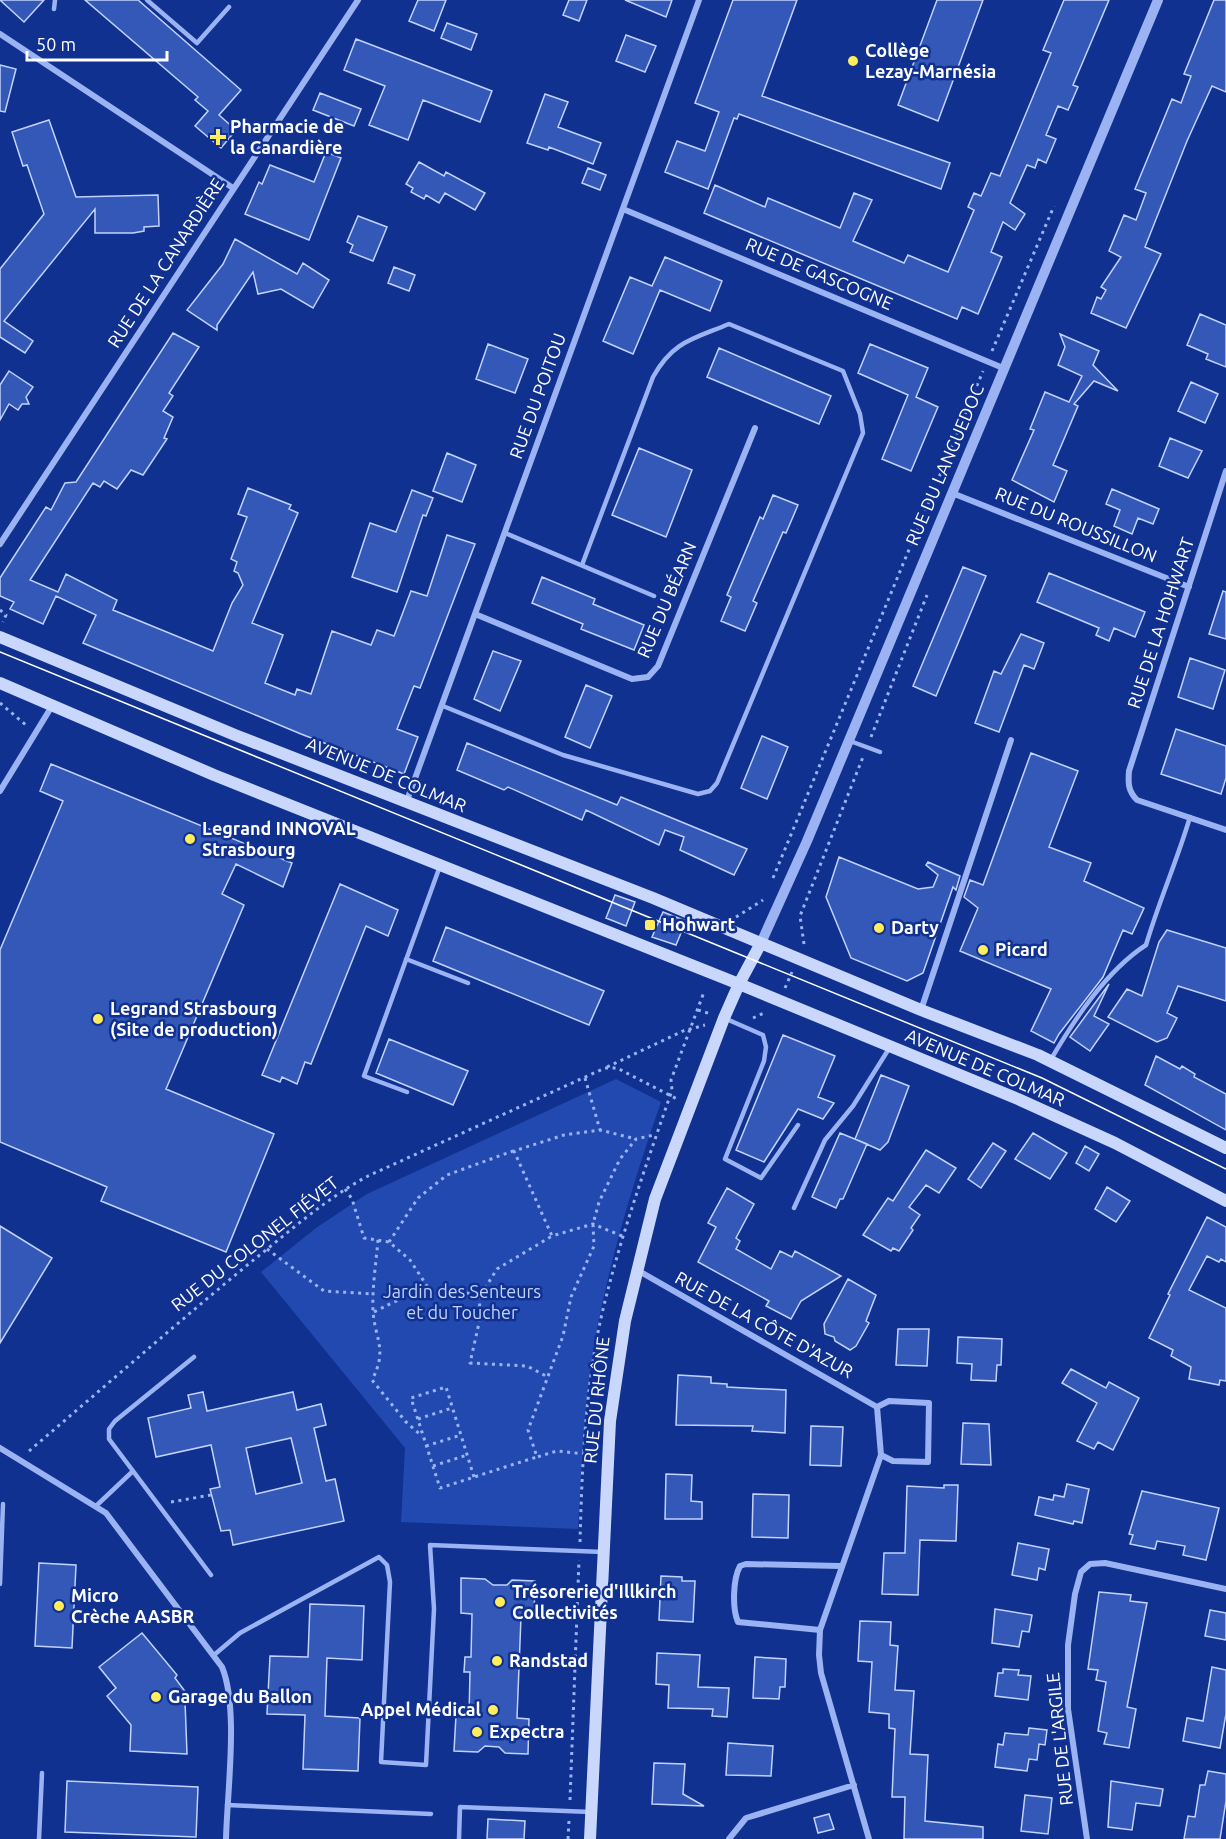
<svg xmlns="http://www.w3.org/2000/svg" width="1226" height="1839" viewBox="0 0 1226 1839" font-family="Ubuntu,sans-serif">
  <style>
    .green { fill: #2249b0 }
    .building { fill: #3458b8; stroke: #c2d2fd; stroke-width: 1.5; fill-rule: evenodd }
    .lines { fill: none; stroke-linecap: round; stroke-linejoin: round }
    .path { stroke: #9bb3f3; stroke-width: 3; stroke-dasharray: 3 4.5; stroke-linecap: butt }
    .service { stroke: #9bb3f3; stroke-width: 4.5 }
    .minor { stroke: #9bb3f3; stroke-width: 6 }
    .tertiary { stroke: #9bb3f3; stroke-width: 10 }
    .secondary { stroke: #cad7fd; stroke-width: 12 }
    .tram { stroke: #fff; stroke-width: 1.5 }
    .poi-dot { fill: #ffed5d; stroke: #103190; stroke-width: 2 }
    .labels { text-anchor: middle; stroke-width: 5; stroke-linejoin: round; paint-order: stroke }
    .poi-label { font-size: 18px; font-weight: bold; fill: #fff; stroke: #103190; text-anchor: start }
    .street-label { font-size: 18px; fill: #fff; stroke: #103190 }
    .park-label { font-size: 18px; fill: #c2d2fd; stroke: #103190 }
  </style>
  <rect width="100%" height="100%" fill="#103190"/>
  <!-- green -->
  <path class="green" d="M616,1079l45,23c-26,75 -49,150 -64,227 -13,66 -15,133 -19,200l-177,-7 4,-74 -144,-176 55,-44 51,-34z"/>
  <!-- building -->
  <path class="building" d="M0,0h44l-20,22z
    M85,0h53l103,90 -22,25 17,15 -15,18 -26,-22 13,-15 -13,-11 3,-3z
    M418,0h28l-12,31 -25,-10z
    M569,0h18l-8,21 -16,-6z
    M625,0h47l-6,17z
    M733,0h64l-35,96 188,67 -9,26 -202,-75 -2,5 -3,-1 -26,71 -43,-17 12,-31 28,10 14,-39 -24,-9z
    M937,0h46l-45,121 -40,-16z
    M1064,0h45l-36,85 5,2 -10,23 -10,-4 -12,29 10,4 -10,24 -8,-4 -3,9 -8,-3 -17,38 15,11 -10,16 -12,-8 -12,30 11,5 -24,57 -16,-7 -5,12 -253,-106 11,-28 50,22 3,-9 72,30 14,-35 18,7 -19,41 51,22 4,-8 40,17 26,-62 -6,-3 6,-14 7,3 10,-23 9,3 51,-123 -8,-3z
    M1214,0h12v92l-14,-6 -25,55 -42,106 16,7 -35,74 -35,-15 6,-16 4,2 5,-9 -5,-3 20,-30 -12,-6 15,-36 12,5 10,-27 -11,-4 37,-90 9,4 10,-27 -7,-2z
    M447,23l30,11 -6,16 -30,-12z
    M626,35l30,11 -11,26 -29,-11z
    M356,39l136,52 -12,31 -57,-22 -15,40 -39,-15 16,-39 -41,-16z
    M0,65l16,4 -11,43 -5,-1z
    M320,93l41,16 -7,17 -41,-16z
    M545,94l23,8 -10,25 43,16 -8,21 -44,-17 -1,3 -21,-7z
    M49,120l27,77 82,-2 1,31 -15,1v4l-11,2h-38v-24l-91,112 29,20 -8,12 -25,-16v-68l44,-55 -17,-49 -4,1 -11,-34z
    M326,152l15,6 -32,82 -64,-26 14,-32 3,2 8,-19 44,17z
    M419,162l25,14 2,-4 39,21 -10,17 -30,-17 -6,10 -13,-8 -2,4 -13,-7 2,-4 -7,-4z
    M588,168l18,7 -6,15 -18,-7z
    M358,216l29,11 -14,34 -23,-9 3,-7 -6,-3z
    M235,239l62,35 6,-11 26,17 -16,28 -32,-19 -23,5 -5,-22 -36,53v5l-30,-20 36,-46z
    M665,257l57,24 -12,30 -50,-21 -27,64 -30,-13 27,-64 22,9z
    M394,267l21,8 -6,16 -21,-8z
    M1200,314l26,11v42l-20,-8 2,-5 -21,-9z
    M173,333l26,14 -30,46 4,3 -10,15 10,6 -9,21 3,1 -24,36 -12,-5 -14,19 -13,-8 -4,6 -7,-4 -63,97 28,12 8,-18 51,26 -4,10 100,41 19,-48 11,-18 -5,-12 -4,-2 3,-9 -6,-3 16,-42 -9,-3 10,-26 43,17 -2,4 9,4 -46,110 31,12 -18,48 30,12 2,-6 14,5 21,-63 39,14 6,-15 17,6 17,-45 16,5 20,-61 28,9 -55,144 -6,-2 -17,43 21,8 -14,37 -103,-40 -218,-91 13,-28 -40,-19 -13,28 -33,-15 4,-7 -14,-6v-18l46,-71 5,3 14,-27 11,-1z
    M1060,334l39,17 -6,14 25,26 -24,-10 -20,23 4,2 -25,59 14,6 -13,31 -42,-22 22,-50 -4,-1 15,-37 24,10 13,-26 -24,-11 7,-18z
    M488,344l40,15 -13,34 -39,-14z
    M870,344l58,24 -12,29 22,10 -27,64 -29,-12 26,-64 -50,-22z
    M719,348l112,48 -12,28 -112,-47z
    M9,371l24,16 -7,10 3,7h-7l-4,6 -9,-6 -9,16v-35z
    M1191,382l27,12 -13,29 -27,-12z
    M1170,438l32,13 -14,27 -29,-12z
    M639,448l53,22 -26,67 -54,-22z
    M447,453l29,12 -14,37 -29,-11z
    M1112,489l47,20 -6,15 -15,-6 -6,16 -18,-8 6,-16 -14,-6z
    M412,490l21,8 -7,18 -3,-1 -26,77 -45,-15 18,-54 26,9z
    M773,495l25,10 -12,28 -3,-1 -30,69 4,2 -12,28 -24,-10 10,-24 -4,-2 33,-78 3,2z
    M963,567l23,9 -50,120 -23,-10z
    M1049,573l96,39 -10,25 -21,-9 -5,13 -13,-6 3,-7 -62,-26z
    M542,577l53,22 -2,5 51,21 -10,25 -53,-21 2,-5 -51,-21z
    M1223,591l3,1v47l-17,-5z
    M1021,634l23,9 -10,26 -10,-4 -25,67 -24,-9 19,-52 7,3z
    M493,651l28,10 -21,50 -26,-12z
    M1190,658l35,12 -12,39 -35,-12z
    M586,685l26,11 -22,52 -25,-11z
    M1176,729l50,17v32l-5,16 -60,-20z
    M762,736l26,11 -21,52 -26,-11z
    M467,743l150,62 4,-8 126,52 -13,26 -54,-25 4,-13 -19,-7 -6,15 -73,-35 -4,10 -74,-33 -4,3 -47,-20z
    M1031,753l47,18 -29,76 42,16 -7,18 60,27 -12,26 -9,-4 -20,47 -44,57 -5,9 -23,-12 20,-42 -91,-38 18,-43 -14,-11 6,-17 13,5z
    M51,764l241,99 -9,24 -47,-23 -14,30 22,11 -78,184 108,45 -48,118 -125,-51 6,-14 -107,-45v-192l63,-149 -23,-10z
    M839,857l79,32 15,-2 5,-12 -12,-10 2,-3 32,14 -4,14 -3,-3 -30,86 -16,8 -56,-23 -25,-61z
    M340,884l58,26 -10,26 -22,-10 -55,138 -6,-2 -8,22 -15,-7 -2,5 -18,-7z
    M615,895l20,7 -9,24 -20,-8z
    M663,912l23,9 -10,24 -24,-8z
    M446,927l158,64 -15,34 -156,-64z
    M1167,930l59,18v53l-48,-15 -11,27 10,5 -10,20 -10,4 -49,-25 19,-28 15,7 17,-54z
    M1109,984l-15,32 15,8 -19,27 -20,-14z
    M783,1035l52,21 -17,41 16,6 -11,16 -25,-10 -34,53 -28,-12z
    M389,1039l79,32 -15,34 -77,-32z
    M1156,1056l24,13 2,-3 13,8 -1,3 32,17v36l-81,-45z
    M881,1075l28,11 -21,56 -8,8 -25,-11z
    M840,1133l27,11 -24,55h-3l-4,9 -24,-11z
    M1033,1133l34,20 -17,26 -35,-20z
    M993,1143l13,8 -25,37 -13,-9z
    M1085,1146l14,8 -10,17 -13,-8z
    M926,1150l30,18 -17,25 -13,-8 -17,22 11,8 -9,13 2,2 -14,21 -6,-3 -2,3 -28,-16 25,-37 5,3z
    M1107,1187l23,14 -14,21 -21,-13z
    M727,1188l27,16 -18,34 4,3 -4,8 35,20 9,-18 12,6 3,-6 46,25 -40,25 -10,18 -25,-13 3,-5 -71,-39 18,-35 -8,-4z
    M1207,1217l19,10v35l-5,-3 -2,3 -12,-6 -18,34 37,18v73l-6,-1 -1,5 -30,-6 2,-12 -20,-11 2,-6 -24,-12 21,-43 -2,-1z
    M0,1226l52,32 -52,85z
    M848,1279l28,16 -10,26 3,2 -13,23 -6,4 -15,-9 -1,-4 -9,-3 -1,-10z
    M898,1329h31l-2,37 -31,-1z
    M958,1337l44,2 -1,26h-4l-1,16 -25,-1 1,-16 -15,-1z
    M1071,1369l35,19 3,-6 30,16 -26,52 -15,-8 -4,7 -17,-8 20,-38 -35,-20z
    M678,1375l33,2v6l16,1v3l59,3 -1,43 -33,-2 1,-5 -77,-1z
    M203,1392l4,19 86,-19 4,18 24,-6 5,21 -12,3 12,53 9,-2 9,42 -111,24 -3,-15 -9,1 -11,-42 10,-2 -9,-42 -55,12 -8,-39 43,-10 -3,-13zM291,1438l11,45 -46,11 -10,-46z
    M963,1423l26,1 2,41 -30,-1z
    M811,1426l32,1 -2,39 -31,-1z
    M666,1474l26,1 -1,26 11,1v17h-37z
    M1067,1484l22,5 -7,34 -8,-2 -1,3 -38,-9 4,-18 14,3 1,-5 10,2z
    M944,1485h14l-2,56 -36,-1 -2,55 -36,-1 2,-41h21l2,-67 37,2z
    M1142,1491l77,17 -13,52 -23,-5 2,-9 -28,-5 -2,8 -25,-5 3,-9 -4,-1z
    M753,1494l36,1 -1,43 -36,-1z
    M1018,1543l31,6 -4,21 -6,-2 -2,12 -25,-5z
    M39,1563l37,2 -4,83 -37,-2z
    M661,1576l21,1v4h13l-2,41 -34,-2z
    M461,1578l24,1 8,6h14l5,-5 23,1 -1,36h-13l-4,101 12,1 -1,35 -23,-1 -6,-6 -14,-1 -7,6 -24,-1 2,-36 13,1 1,-44h-6l1,-15h6l1,-43 -11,-1z
    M1099,1592l32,3 -1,6 17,2 -20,104 9,2 -7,39 -25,-4 3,-11 -9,-2 8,-49 -10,-2 2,-10 -10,-1z
    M310,1604l54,2 -2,54 -35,-2 -2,58 35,2 -2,53 -55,-2 2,-54 -38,-1 3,-58 38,1z
    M995,1609l37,6 -3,17 -7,-1 -3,16 -27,-4z
    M1210,1610l16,3v27l-21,-4z
    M860,1621l31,1 -1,23 8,1 -3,44 19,1 -4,63 18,1 -3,66 58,6v12h-79l1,-42h-13l3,-68 -6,-1v-14l-20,-2 3,-50 -14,-1z
    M142,1633l35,42 -2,3 15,20 -5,3 2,53 -57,-3 1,-26 -24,-29 9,-8 -17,-21z
    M657,1653l43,2 -2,32 31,1 -2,29 -15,-1 1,-7 -45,-1 1,-23 -13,-1z
    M755,1657l31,2 -1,28h-5l-1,12 -26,-1z
    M1212,1667l14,3v44l-6,34 -37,-7 4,-23 16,3z
    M1003,1669l16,1 -1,5 13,1 -3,24 -33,-4 3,-23h5z
    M1029,1728l18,2 -2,15 -6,-1 -2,16 -8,-1 -2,12 -32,-4 3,-23 5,1 2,-12 23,2z
    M728,1743l45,3 -2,30 -45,-1z
    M654,1763l31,1 -2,30 21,12 -52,-2z
    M1208,1771l18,3v27l-6,38h-36l4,-23 7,1 5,-32h5z
    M67,1781l131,6 -2,50 -131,-5z
    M1111,1781l52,8 -3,17 -24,-3 -4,27 -24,-3z
    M1025,1795l27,3 -4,36 -27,-3z
    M829,1814l5,15 -16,4 -4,-15z
    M488,1819l37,2 -1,18h-37z"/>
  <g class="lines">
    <!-- path -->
    <path class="path" d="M992,351l62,-145
      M0,610l6,5 -3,7
      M0,703l27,23
      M871,737l56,-142
      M773,878l210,-507
      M736,917l27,-17
      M804,944l-4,-28 63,-159
      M785,988l7,-16
      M698,1010l13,4
      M753,1018l13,-6
      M607,1067l76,-36 22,-6
      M585,1078l15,52
      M345,1189l7,10 12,39 25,4 21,18 19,29
      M622,1236l-29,-12 -41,12 -38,-85 50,-16 36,-5 36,9
      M378,1240c-2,23 -6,48 -5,71 2,29 15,38 -1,69l34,42 16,14
      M389,1242l29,-44 29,-23 66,-24
      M267,1249l57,42 50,3
      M480,1296l-1,27 -9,40 57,3 21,11
      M374,1312c43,-22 59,-28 106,-16l17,-27 55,-33
      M418,1419l34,-11
      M426,1446l35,-11
      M29,1451c74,-63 147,-127 222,-189 38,-30 74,-63 117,-86l237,-108h12l60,31
      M585,1454l-28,-3 -20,6 -9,-27 35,-94 8,-39 23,-51 -1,-22 6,-22 21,-43 16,-20 18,-4
      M433,1466l34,-11
      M474,1477l-28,-90 -35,11 29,90c32,-10 64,-21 97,-31
      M171,1502l40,-7
      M580,1542c2,-74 5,-152 21,-224 18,-78 45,-152 71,-228l-1,-10 33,-88
      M570,1800l9,-240
      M568,1839l1,-18"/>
    <!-- service -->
    <path class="service" d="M147,0l50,43 32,-36
      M54,9l1,-9
      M505,533l149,63
      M443,706l120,49 135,39 12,-3 7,-8 146,-350 -3,-19 -17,-43 -114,-47c-36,15 -56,17 -76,53l-71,188
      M850,741l30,11
      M406,959l62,24
      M724,1018l39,17 3,12 -2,14 -39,98 36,19 37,-53
      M1050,1061c24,-41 56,-90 96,-116 13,-44 31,-84 44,-128
      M407,1092l-43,-16 76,-210
      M794,1208l31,-68 28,-34 37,-59
      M194,1357l-79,64 -6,8v10l102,136
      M96,1506l37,-35
      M0,1584l3,-80
      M214,1655l26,-22 139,-76 8,8 3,17 -9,180 45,3 8,-156 -4,-64 173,7
      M227,1805l204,9
      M39,1839l3,-66
      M459,1839l1,-32 131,5"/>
    <!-- minor -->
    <path class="minor" d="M0,34l233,154
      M623,209l380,159
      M1226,471l-97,300c-1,12 -1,20 8,29l89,30
      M952,493l237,94
      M0,544l358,-544
      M475,614l157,65 16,-2 10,-11 97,-238
      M0,791l52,-85
      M406,803l293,-803
      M921,1010l90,-270
      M637,1270l240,137 4,48 -61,175 -1,25 2,18 48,166
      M877,1407l12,-6 40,2 -1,59 -35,-1 -12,-6
      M0,1448l106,65 116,154c17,41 5,126 4,172
      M820,1630l-82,-8c-6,-14 -5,-43 2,-56l6,-2 94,2
      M729,1839l17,-21 108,-33
      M1087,1839l-19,-130v-64l7,-51 6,-22 9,-8 15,-1 121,26"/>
    <!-- tertiary -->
    <path class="tertiary" d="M761,943l46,-102 351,-841"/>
    <!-- secondary -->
    <path class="secondary" d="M0,637l235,98 418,163 268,112 117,45 188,93
      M0,683l214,92 525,209 279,115 97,44 111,58
      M590,1839l20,-418 15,-100 30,-122 69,-181 15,-34 22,-41"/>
    <!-- tram -->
    <path class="tram" d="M0,652l1042,426 184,91"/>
  </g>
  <!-- markers -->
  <g class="poi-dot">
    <circle cx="853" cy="61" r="6"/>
    <path d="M215 128h6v6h6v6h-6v6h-6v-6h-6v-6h6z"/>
    <circle cx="190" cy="839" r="6"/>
    <rect x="644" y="919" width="12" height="12" rx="3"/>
    <circle cx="879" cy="928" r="6"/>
    <circle cx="983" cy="950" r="6"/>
    <circle cx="98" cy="1019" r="6"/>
    <circle cx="500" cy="1602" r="6"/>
    <circle cx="59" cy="1606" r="6"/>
    <circle cx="497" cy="1661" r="6"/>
    <circle cx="156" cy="1697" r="6"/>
    <circle cx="493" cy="1710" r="6"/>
    <circle cx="477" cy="1732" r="6"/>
  </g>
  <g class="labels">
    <!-- poi labels -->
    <g class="poi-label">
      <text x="865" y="57">Collège<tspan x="865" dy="21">Lezay-Marnésia</tspan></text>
      <text x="230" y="133">Pharmacie de<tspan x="230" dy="21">la Canardière</tspan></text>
      <text x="202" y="835">Legrand INNOVAL<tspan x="202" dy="21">Strasbourg</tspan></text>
      <text x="662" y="931">Hohwart</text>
      <text x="891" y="934">Darty</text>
      <text x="995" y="956">Picard</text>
      <text x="110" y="1015">Legrand Strasbourg<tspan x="110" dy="21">(Site de production)</tspan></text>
      <text x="512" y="1598">Trésorerie d'Illkirch<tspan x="512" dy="21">Collectivités</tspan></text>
      <text x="71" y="1602">Micro<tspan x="71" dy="21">Crèche AASBR</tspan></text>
      <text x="509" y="1667">Randstad</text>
      <text x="168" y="1703">Garage du Ballon</text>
      <text x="481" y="1716" text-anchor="end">Appel Médical</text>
      <text x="489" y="1738">Expectra</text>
    </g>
    <!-- street labels -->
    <g class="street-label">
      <text transform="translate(166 263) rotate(-57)" y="6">RUE DE LA CANARDIÈRE</text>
      <text transform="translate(819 274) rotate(23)" y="6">RUE DE GASCOGNE</text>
      <text transform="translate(538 396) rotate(-70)" y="6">RUE DU POITOU</text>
      <text transform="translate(945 465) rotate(-67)" y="6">RUE DU LANGUEDOC</text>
      <text transform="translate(1076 525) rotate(22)" y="6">RUE DU ROUSSILLON</text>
      <text transform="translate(667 600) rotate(-67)" y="6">RUE DU BÉARN</text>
      <text transform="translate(1161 623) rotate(-72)" y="6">RUE DE LA HOHWART</text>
      <text transform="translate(386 775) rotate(22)" y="6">AVENUE DE COLMAR</text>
      <text transform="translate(985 1068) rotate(23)" y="6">AVENUE DE COLMAR</text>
      <text transform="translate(255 1244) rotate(-38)" y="6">RUE DU COLONEL FIÉVET</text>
      <text transform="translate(764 1325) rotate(29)" y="6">RUE DE LA CÔTE D'AZUR</text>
      <text transform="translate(597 1400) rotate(-84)" y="6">RUE DU RHÔNE</text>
      <text transform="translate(1060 1739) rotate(-96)" y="6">RUE DE L'ARGILE</text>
    </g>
    <!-- park labels -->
    <g class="park-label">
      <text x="462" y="1298">Jardin des Senteurs<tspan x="462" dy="21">et du Toucher</tspan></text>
    </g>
  </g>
  <!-- scale -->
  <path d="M27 51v9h140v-9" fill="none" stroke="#ffffff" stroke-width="3"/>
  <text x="36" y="51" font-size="18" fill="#ffffff" stroke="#103190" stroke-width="4.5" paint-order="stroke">50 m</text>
</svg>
